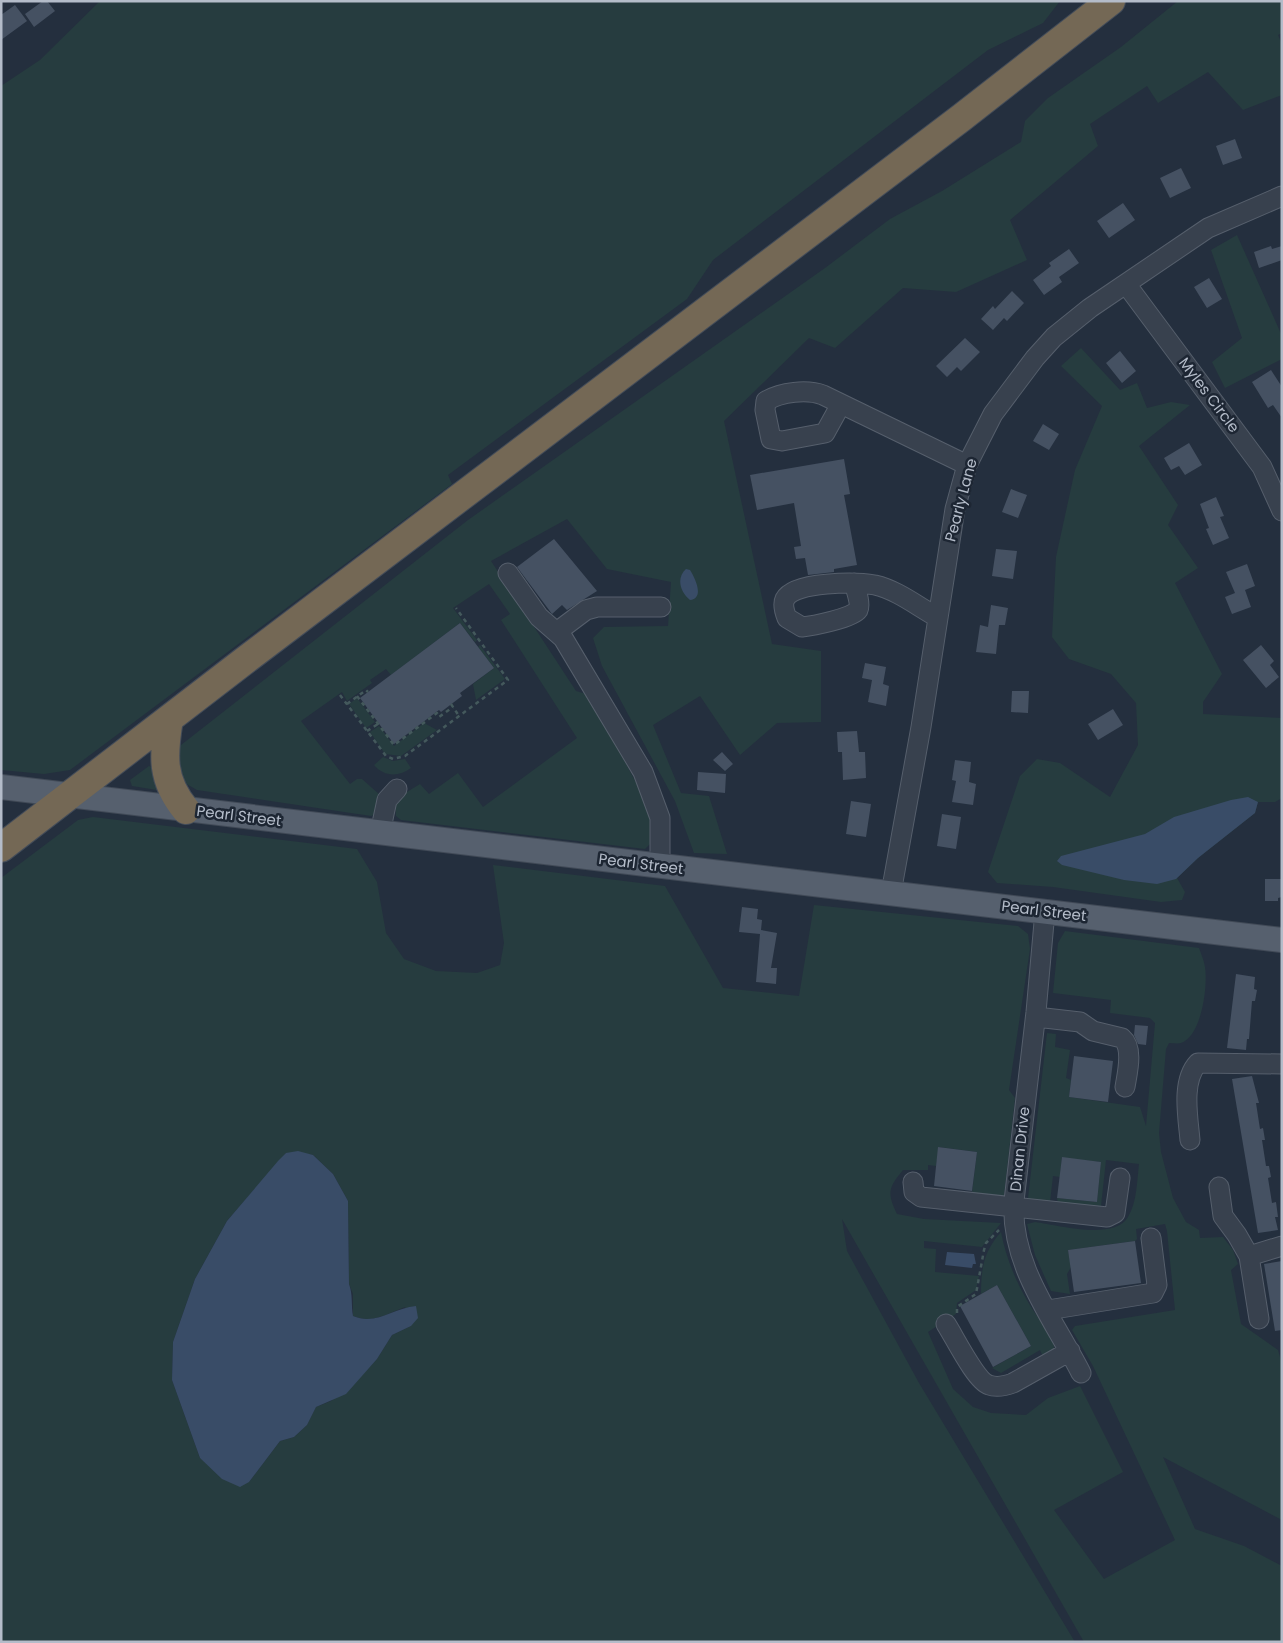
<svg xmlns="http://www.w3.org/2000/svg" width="1283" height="1643" viewBox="0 0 1283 1643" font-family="Poppins,sans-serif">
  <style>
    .green { fill: #263c3f; fill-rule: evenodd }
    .water { fill: #394c67 }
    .building { fill: #455162 }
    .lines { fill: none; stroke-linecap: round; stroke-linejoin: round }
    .minor-casing { stroke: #565f6c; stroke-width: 21 }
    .major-casing { stroke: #414a57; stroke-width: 26 }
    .highway-casing { stroke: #434c59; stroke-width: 30 }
    .path { stroke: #44595c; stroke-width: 2.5; stroke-dasharray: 4 4; stroke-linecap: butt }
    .minor { stroke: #38414e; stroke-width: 19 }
    .major { stroke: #56606e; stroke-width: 24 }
    .highway { stroke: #746855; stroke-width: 28 }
    .labels { text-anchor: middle; stroke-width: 5; stroke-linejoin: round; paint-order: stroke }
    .street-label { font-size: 15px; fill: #b4bcc9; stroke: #1d2633 }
  </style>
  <rect width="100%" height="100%" fill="#242f3e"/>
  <!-- green -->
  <path class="green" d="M100,1h960l-17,22 -55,27 -275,210 -26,39 -239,176 4,9 -382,286 -26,4 -43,-4v-684l39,-26z
    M1178,1h104v32l-4,2 4,9v51l-39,15 -35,-38 -50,31 -11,-17 -57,38 8,22 -88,74 17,40 -71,32 -53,-4 -68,60 -26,-10 -85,83 48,223 49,7v71l-44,1 -37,32 -40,-59 -47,29 28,68 28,3 18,58 -33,-1 -19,-52 -73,-135 -9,-28 11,-11 64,-1 3,-44 -64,-13 -40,-50 -76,42 85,130 14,4 54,103 6,17v29l-5,5 -244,-29 -5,-4 -1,-12 7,-9 18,-11 9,10 29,-21 25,34 94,-69 -76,-118 9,-6 -21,-30 -36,24 24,32 -2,2 -15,-19 -69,52 -5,-6 -16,11 2,3 -25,18 -5,-9 -41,29 49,63 7,-5h5l18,16 -4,19 -5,2 -174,-26 -14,-8 -7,-31 5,-6 287,-225 357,-252 65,-49 52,-28 79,-49 4,-21 23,-23 73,-51z
    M1237,235l45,101v23l-57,29 -13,-26 30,-24 -31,-88z
    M1081,348l39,42 17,-7 10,25 24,-6 19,3 -51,41 39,59 -10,20 30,43 -23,15 47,91 -19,28v12l79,4v80l-7,4h-17l-3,11 -57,45 -21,20 8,14 -3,8 -21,2 -108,-15 -56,-4 -9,-11 32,-96 17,-17 23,4 50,34 28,-52 -2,-42 -25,-29 -42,-15 -17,-22 4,-80 19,-87 27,-64 -41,-40z
    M480,645l25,34 -29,21 -3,-16 21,-16 -16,-21z
    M357,698l18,24 -9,6 -17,-24z
    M424,723l13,7 -36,26 -16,-2 -15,-22 9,-6 15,20z
    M383,757l10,4 12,-2 6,9c-12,9 -27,9 -37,-3z
    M149,766l8,4 4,14 -4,6 -25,-4 -2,-6z
    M93,817l264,32 20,33 9,51 18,26 32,12 41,2 23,-8 4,-22 -11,-78 172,21 58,102 76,8 15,-91 204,21 10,8 2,15 -21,141 6,8 -11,98 -32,-3 5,-41 -38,-5 -3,19 -8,-1v5h-25c-15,18 -16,23 -6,44l27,5 77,4 -19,24 -58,-6v7l12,1 -1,23 44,4 -3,14 -19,13 -1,11 -28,18 25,57 20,18 18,6 35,2 22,-17 32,-12 43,86 -69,38 50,69 71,-39 -82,-174 -21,-36 3,-4 100,-16 -8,-79 -2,-7 -29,5 1,10 -2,2 -67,9 3,17 -4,7 3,20 -19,-3 -16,-36 -8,-31 8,-2c23,3 79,19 93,-5 9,-14 9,-37 11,-53l-33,-4 -5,46 -43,-3 -1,-5 40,4 4,-40 -39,-4 -2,19 -7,-1 -3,26 -18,-1 -4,-3 19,-165 9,1 -1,13 15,3 -4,28 5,2 -2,17 71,10 6,19 9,-103 -5,-5 -40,-5 1,-13 -58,-7 5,-50 7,-12 134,17c2,6 5,12 6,19 3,18 -3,69 -24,76 -3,1 -8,0 -12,0l-3,6 -7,84 2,19 12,46 13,24 13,8 1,8 23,-1 10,13 5,14 -7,6 10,54 37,26 4,14v156l-119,-63 32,72 49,17 38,20v76h-198l-242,-423 5,32 72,132 156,259h-1074v-764l77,-58zM286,1153l27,2 20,19 15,27 1,83 4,10v22c19,8 34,-2 52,-9l6,19 -19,9 -15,24 -15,16 -31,26 -15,6 -9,18 -13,12 -14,4 -31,41 -49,-24 -28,-78 1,-38 22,-63 32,-58z
    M1001,1232c5,27 17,55 32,78 8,13 22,24 21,40l-10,9 -4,-9 -39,23 -9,-5 39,-22 -34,-61 -16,9c0,-26 3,-43 20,-62z"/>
  <!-- water -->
  <path class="water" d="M686,569l4,1c5,8 15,28 0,30 -10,-8 -14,-22 -4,-31z
    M1248,797l10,5 -3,11 -57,45 -22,21 -19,5 -33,-4 -62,-15 -5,-4 4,-5 84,-22 29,-17 57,-17z
    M298,1151l15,4 20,19 15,27 1,83c4,11 2,20 4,32 23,10 40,-8 63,-10l2,12 -7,8 -19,9 -15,24 -31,35 -30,13 -9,18 -13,12 -14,4 -31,41 -9,5 -18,-8 -22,-21 -28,-78 1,-38 22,-63 32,-58 51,-60 8,-8z
    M947,1252l27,2 2,10h-3l-1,4 -27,-3z"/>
  <!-- building -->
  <path class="building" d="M43,1h4l8,10 -21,16 -9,-13z
    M15,5l12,16 -26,19v-25z
    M1235,139l7,19 -19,7 -7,-19z
    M1181,168l10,20 -21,10 -10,-20z
    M1123,203l12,17 -26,18 -12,-17z
    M1271,246l1,3 10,-3v14l-23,8 -5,-16z
    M1069,249l10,14 -20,14 3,5 -18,13 -11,-15 18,-14 -2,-3z
    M1209,278l13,21 -15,9 -13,-21z
    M1012,291l12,12 -17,18 -3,-3 -11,12 -12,-11 12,-13 2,3z
    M965,338l15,14 -19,19 -4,-4 -10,10 -11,-11z
    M1120,351l16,20 -14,12 -16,-20z
    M1271,370l11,17v31l-9,-13 -5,3 -16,-26z
    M1043,424l16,10 -10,16 -16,-9z
    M1189,443l13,22 -17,10 -6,-9 -8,4 -7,-12z
    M844,459l6,35 -6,1 13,70 -23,4v3l-26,3 -3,-17 -9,1 -2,-12 7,-1 -7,-43 -37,7 -7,-35z
    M1011,489l16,6 -9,23 -16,-6z
    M1216,497l8,19 -4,1 9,21 -16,7 -7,-16 3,-1 -9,-24z
    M554,539l43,52 -30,19 -5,-5 -10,9 -35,-47z
    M996,549l21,2 -4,28 -21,-3z
    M1247,564l8,22 -10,4 6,17 -19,7 -7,-17 10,-4 -9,-21z
    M991,605l17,3 -3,17h-6l-3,29 -20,-2 4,-27 8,2z
    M460,623l34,45 -34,25 2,3 -21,16 -2,-2 -45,34 -34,-46z
    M1261,645l13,16 -4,4 9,12 -13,11 -23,-28z
    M865,663l21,4 -3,17 6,2 -3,20 -18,-4 4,-22 -10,-2z
    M1012,691h17l-1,22 -17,-1z
    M1113,709l10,16 -25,15 -10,-16z
    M857,731l2,21h6l1,26 -23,2 -1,-28h-4l-1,-20z
    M722,752l11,12 -8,7 -12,-11z
    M955,760l16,2 -2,20 7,2 -3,21 -21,-3 4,-21 -4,-1z
    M698,772l28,2 -1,19 -28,-3z
    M851,801l20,3 -5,33 -20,-3z
    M942,814l19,3 -5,32 -19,-3z
    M1265,879h17v18l-4,1v3h-13z
    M742,907l16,2 -1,10 5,1 -1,10 16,3 -6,35h6l-1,16 -20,-2 4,-48 -21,-2z
    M1236,974l19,3 -1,12 3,1 -2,11h-3l-3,38h-2l-1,11 -19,-2z
    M1135,1025l13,1 -2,19 -8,-1 -4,-9z
    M1074,1056l39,5 -5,41 -39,-5z
    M1252,1076l7,27h-3l4,26 3,-1 2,12h-3l4,26h3l2,11 -3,1 4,25 4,-1 2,15h-3l3,13 -20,3 -26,-154z
    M938,1147l39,5 -5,39 -38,-5z
    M1062,1157l39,5 -4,40 -40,-4z
    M1135,1241l6,42 -67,9 -6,-42z
    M1282,1261v69l-7,1 -11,-67z
    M997,1285l34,61 -38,21 -33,-61z"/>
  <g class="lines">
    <defs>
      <path id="minor" d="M1126,284l136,183 20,44
        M841,404l-16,29 -43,8 -11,-2 -6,-29 1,-9c15,-9 41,-12 57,-6l144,70
        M508,573l31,44 24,21 80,134 17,46v48
        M854,583c2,7 7,21 4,27 -5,8 -46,16 -56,17l-15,-9c-2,-5 -5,-13 -2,-19 9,-18 72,-17 90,-14 22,5 42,21 62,32
        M558,631l28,-21 11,-3h64
        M380,833l7,-33 10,-11
        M891,893l30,-166 34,-218 12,-44 26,-51 42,-56 19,-21 36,-29 118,-80 74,-32
        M1045,911l-9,101 -22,189c-4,64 39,117 67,172
        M1036,1017l44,5 13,9 29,7c12,10 5,36 3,49
        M1190,1140c-2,-23 -9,-59 8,-77l84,1
        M913,1182l1,10 7,5 186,20 8,-4 5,-35
        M1219,1187l4,29 14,19 12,21
        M1048,1310l105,-17 4,-8 -6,-47
        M1259,1319l-10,-63 33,-10
        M946,1324c9,14 30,57 43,61 8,3 16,1 24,-2l57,-32"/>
      <path id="major" d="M1,787l1281,153"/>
      <path id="highway" d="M169,719c-6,36 -8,61 17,91
        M1,848l247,-190 713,-540 150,-117"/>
    </defs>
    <!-- minor casing -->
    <use href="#minor" class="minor-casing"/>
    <!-- major casing -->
    <use href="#major" class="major-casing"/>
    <!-- highway casing -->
    <use href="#highway" class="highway-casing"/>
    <!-- path -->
    <path class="path" d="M340,695l46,61 7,3 12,-3 103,-76 -52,-72
      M357,696l37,49 43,-32 2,4 14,-10
      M347,704l19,-14 2,2
      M451,704l8,12
      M367,731l11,-7
      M957,1313v-6l19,-13 8,-44 2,-7 13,-13"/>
    <!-- minor -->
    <use href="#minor" class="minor"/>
    <!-- major -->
    <use href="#major" class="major"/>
    <!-- highway -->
    <use href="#highway" class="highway"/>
  </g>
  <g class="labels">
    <!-- street labels -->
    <g class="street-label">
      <text transform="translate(1209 395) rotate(53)" y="5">Myles Circle</text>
      <text transform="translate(961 500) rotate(-75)" y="5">Pearly Lane</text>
      <text transform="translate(239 816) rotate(7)" y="5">Pearl Street</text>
      <text transform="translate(641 864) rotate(7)" y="5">Pearl Street</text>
      <text transform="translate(1044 911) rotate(7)" y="5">Pearl Street</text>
      <text transform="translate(1020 1149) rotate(-84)" y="5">Dinan Drive</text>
    </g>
  </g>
  <!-- border -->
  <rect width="1283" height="1643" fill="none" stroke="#b4bcc9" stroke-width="5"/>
</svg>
